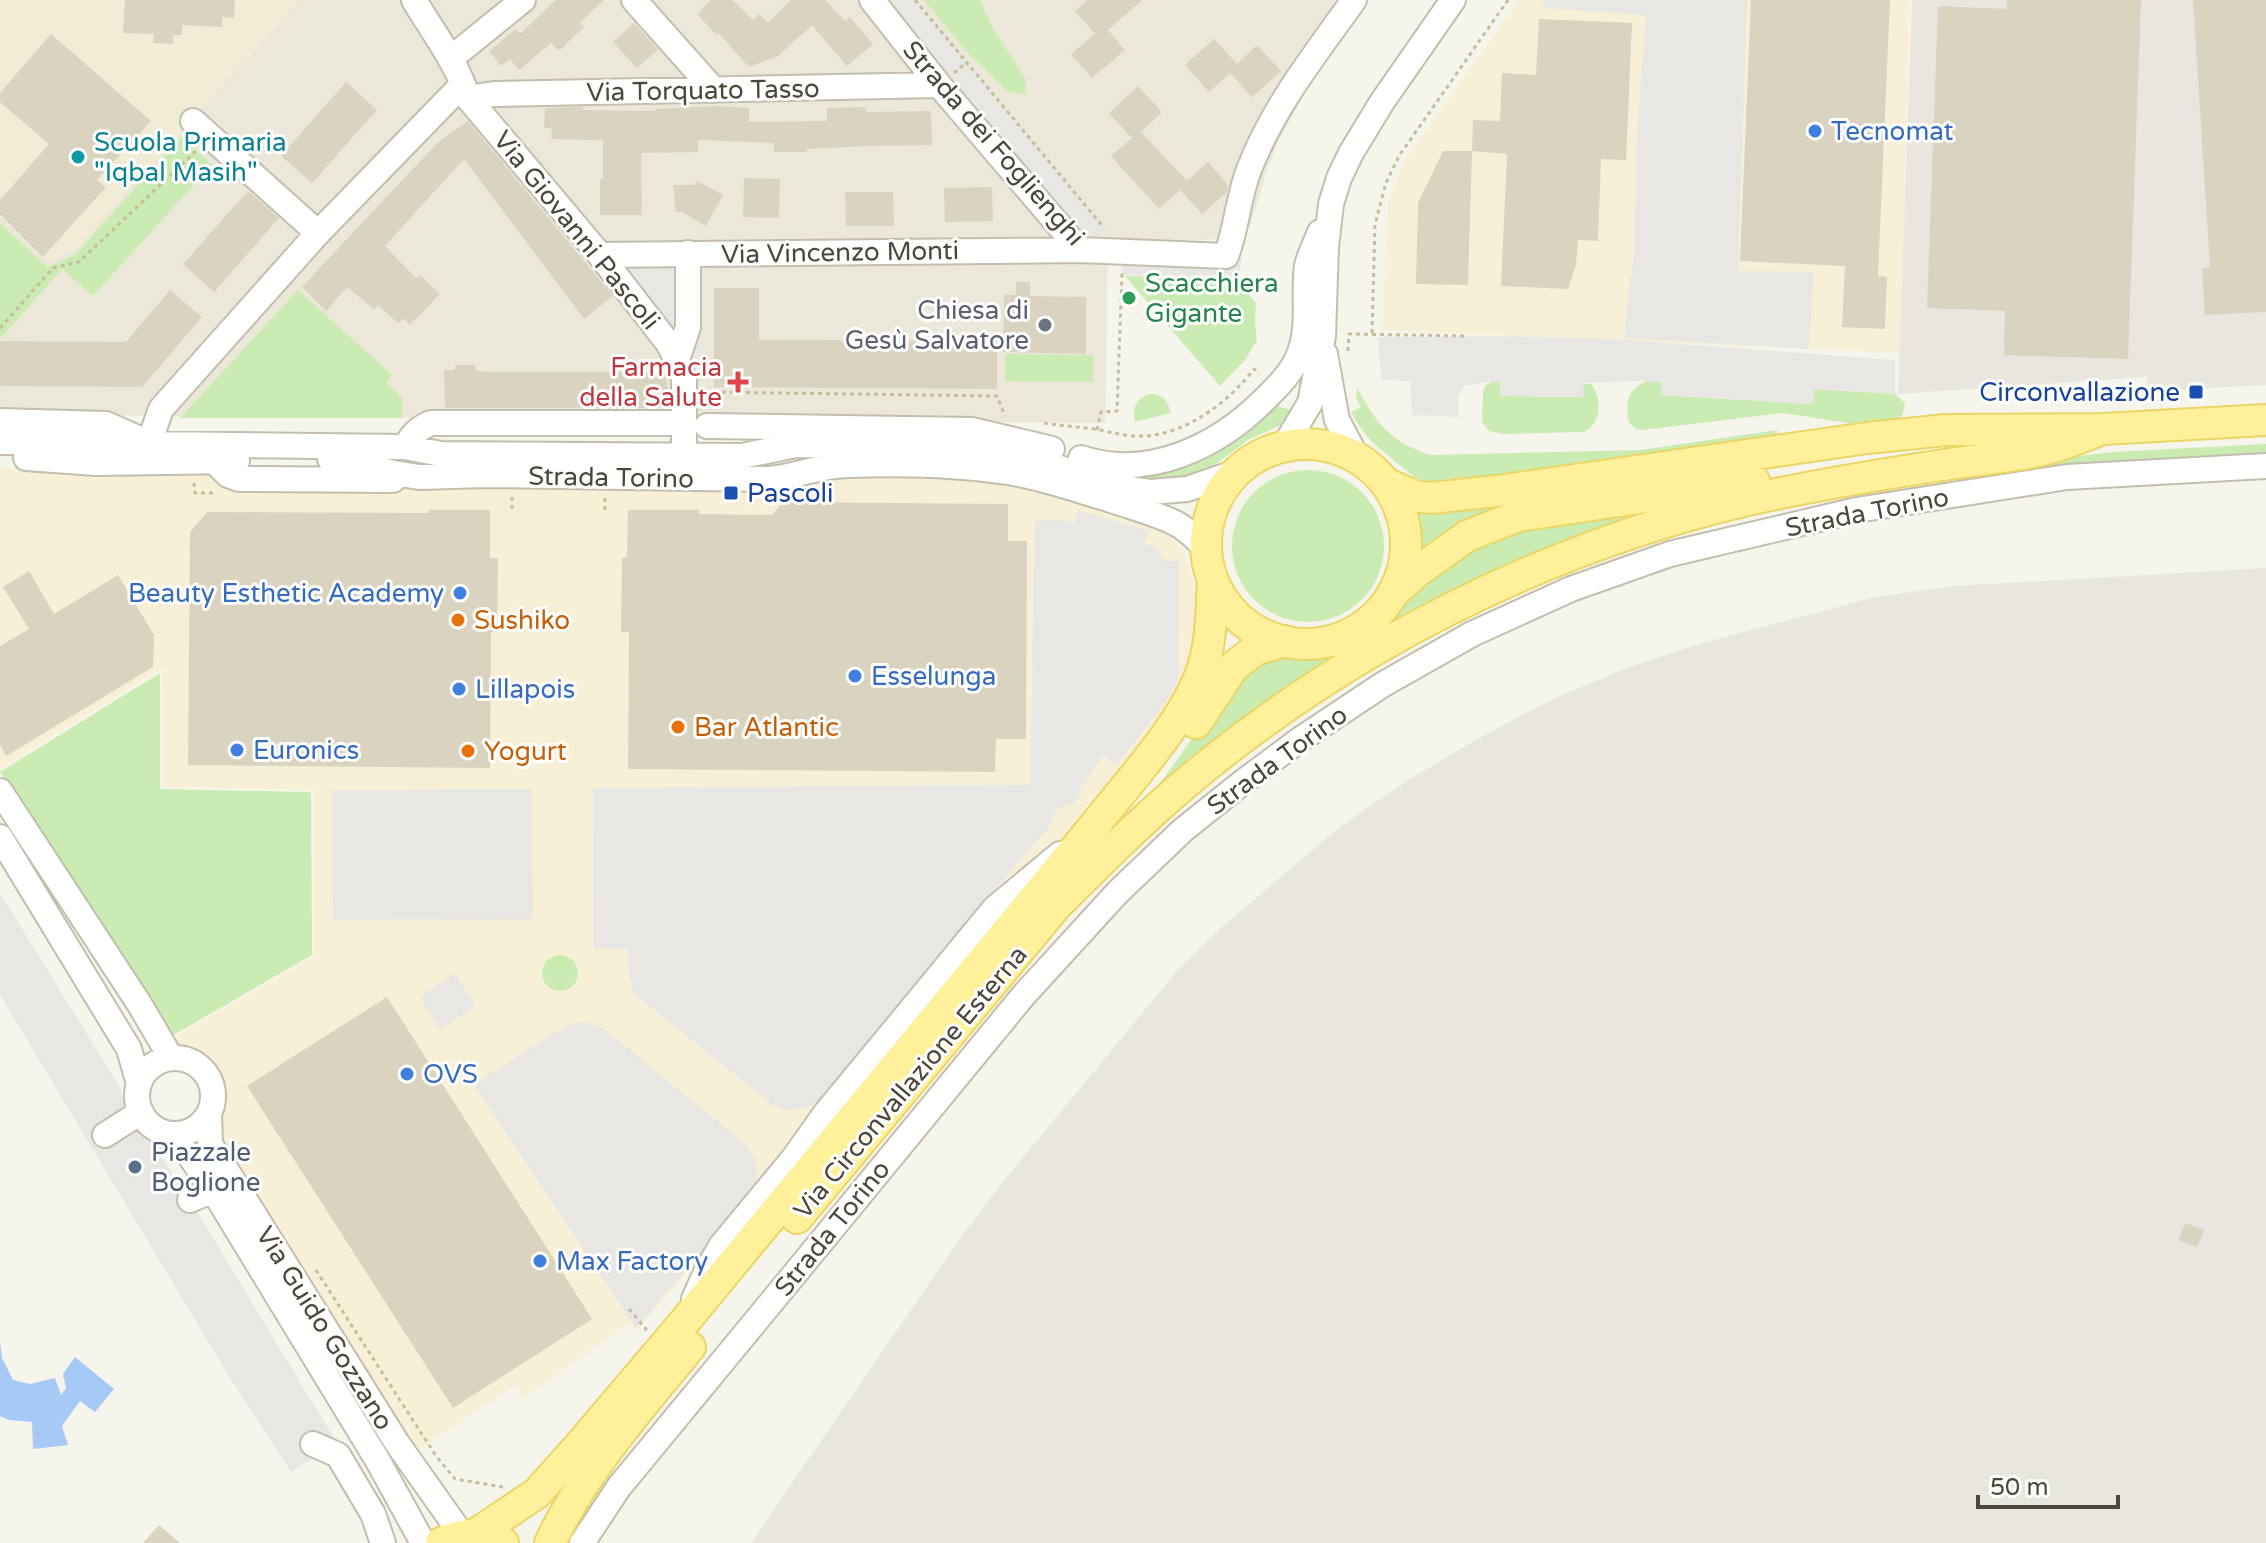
<svg xmlns="http://www.w3.org/2000/svg" width="2266" height="1543" viewBox="0 0 2266 1543" font-family="'Varela Round',sans-serif">
  <style>
    .residential { fill: #ebe8d9 }
    .commercial { fill: #f8efd7; fill-rule: evenodd }
    .industrial { fill: #e9e6e0 }
    .education { fill: #f0ecd5 }
    .green { fill: #caecb3 }
    .parking { fill: #e8e7e3 }
    .water { fill: #a6caf5 }
    .building { fill: #d9d3c0 }
    .lines { fill: none; stroke-linecap: round; stroke-linejoin: round }
    .minor-casing { stroke: #c3bead; stroke-width: 28 }
    .major-casing { stroke: #ebd665; stroke-width: 34 }
    .path { stroke: #c6bd9d; stroke-width: 3; stroke-dasharray: 4 4; stroke-linecap: butt }
    .minor { stroke: #fff; stroke-width: 24 }
    .major { stroke: #fff19c; stroke-width: 30 }
    .shop-dot { fill: #3f7fe0; stroke: #fff; stroke-width: 3 }
    .culture-dot { fill: #0f9aa8; stroke: #fff; stroke-width: 3 }
    .leisure-dot { fill: #2e9e5b; stroke: #fff; stroke-width: 3 }
    .worship-dot { fill: #6b7280; stroke: #fff; stroke-width: 3 }
    .health-dot { fill: #e0444e; stroke: #fff; stroke-width: 3 }
    .transit-dot { fill: #1a4fb4; stroke: #fff; stroke-width: 3 }
    .food-dot { fill: #e8710a; stroke: #fff; stroke-width: 3 }
    .service-dot { fill: #5c6f8a; stroke: #fff; stroke-width: 3 }
    .labels { text-anchor: middle; stroke-width: 6; stroke-linejoin: round; paint-order: stroke }
    .street-label { font-size: 26px; fill: #4c4738; stroke: #fff }
    .shop-label { font-size: 26px; fill: #366cbe; stroke: #fff; text-anchor: start }
    .culture-label { font-size: 26px; fill: #0d838f; stroke: #fff; text-anchor: start }
    .leisure-label { font-size: 26px; fill: #27864d; stroke: #fff; text-anchor: start }
    .worship-label { font-size: 26px; fill: #5b616d; stroke: #fff; text-anchor: end }
    .health-label { font-size: 26px; fill: #be3a42; stroke: #fff; text-anchor: end }
    .transit-label { font-size: 26px; fill: #164399; stroke: #fff; text-anchor: end }
    .food-label { font-size: 26px; fill: #c56008; stroke: #fff; text-anchor: start }
    .service-label { font-size: 26px; fill: #4e5e75; stroke: #fff; text-anchor: start }
  </style>
  <rect width="100%" height="100%" fill="#f6f5ec"/>
  <!-- residential -->
  <path class="residential" d="M0,0h1366l-61,93 -27,48 -12,33 -16,53 -29,12 -113,4 -3,180 -1105,-8z"/>
  <!-- commercial -->
  <path class="commercial" d="M1519,0h391l-10,353 -518,-23 6,-128 16,-41z
    M0,468l988,5 163,54 13,5 12,10 8,12 13,42 1,30 -3,26 -26,59 -75,98 -459,523 -7,-8 -104,74 -9,-13 -99,67 -202,-326 5,-27 -3,-23 -18,-17 -25,-5 -7,-12 148,-86v-166l-151,-3 -1,-119 -162,101zM1079,511l68,21 -3,11 13,6 7,12 -48,203 -12,-10 -17,24 -13,24 -18,7 -7,18 -140,164 -148,105 -127,-102 -5,-18 -1,-27 -34,-1 -1,-160 437,-3 5,-264 24,-1 15,4z"/>
  <!-- industrial -->
  <path class="industrial" d="M1912,0h354v385l-119,7v-15l-249,17z
    M2266,568v975h-1515l207,-302 44,-58 175,-212 46,-45 118,-100 69,-47 67,-40 80,-42 75,-31 67,-22 176,-47 78,-11z"/>
  <!-- education -->
  <path class="education" d="M0,0h300l-223,248 -29,14 -48,-48z"/>
  <!-- green -->
  <path class="green" d="M924,0h56l13,29 32,49 1,17 -19,-4 -38,-37z
    M181,137l31,28 -119,131 -31,-27 -62,70v-116l47,44 28,-12z
    M1125,276l110,2 21,25 -1,18 2,19 -12,20 -25,26z
    M298,290l94,85 -6,9 16,13v21h-222z
    M1005,354l88,1v27l-88,-1z
    M1492,381l8,1 1,14 81,1 1,-13h8c12,14 10,40 -7,48l-82,2 -13,-3 -7,-9 1,-30 2,-6z
    M1646,381l15,1v13l152,9 1,-15 81,5 10,9 -2,11 -5,6 -37,5 -78,-12 -140,17 -7,-1 -7,-7c-4,-19 -2,-32 17,-41z
    M1357,387c18,36 35,56 74,68l209,-5 137,-20 1,5 -139,22 -196,27 -15,-1 -14,-6 -43,-36 -12,-15 -8,-14 10,-5 -5,-9z
    M1150,394c13,0 18,7 21,19l-36,9c-3,-14 1,-24 15,-28z
    M1277,406l22,6 -7,8 -44,20 -55,41 -7,2 -60,-4c18,-2 39,-4 56,-10 37,-12 66,-37 95,-63z
    M2266,444v10l-225,18 -2,-11 74,-9z
    M1232 546a76 76 0 1 1 152 0a76 76 0 1 1-152 0Z
    M1542,497l-122,57v-18l-4,-26z
    M1690,498l-117,46 -430,263 93,-130 39,-22 42,2 20,-4 22,-10 21,-15 42,-47 61,-43z
    M160,673v116l151,3 1,163 -147,85 -165,-268z
    M542 973a18 18 0 1 1 36 0a18 18 0 1 1-36 0Z"/>
  <!-- parking -->
  <path class="parking" d="M890,0h23l195,232 -23,1z
    M1545,0h202l-9,271 76,1 -5,77 -184,-11 3,-43 6,-37 3,-123 9,-120 -106,-7z
    M1122,253l119,4 -1,20 -118,-2z
    M600,255l106,5 -6,132 -15,-1z
    M1496,336l119,3 280,21v34l-81,-5 -1,15 -152,-9v-13l-22,-1 -55,2 -1,14 -83,-1v-14l-8,-1 -28,5 -6,11v20l-46,-2 -2,-34 -28,-1 -5,-43z
    M1078,510l70,21 -4,12 13,6 7,12h15l-1,121 -16,25 -46,58 -12,-10 -17,23 -13,25 -18,6 -7,18 -107,124 -121,148 -12,8 -12,2 -14,1 -13,-7 -136,-109 -5,-18 -1,-27h-34l-1,-161 437,-3 5,-264 24,-1 15,4z
    M532,789l1,130 -200,1 -1,-130z
    M0,893l119,193 11,33 23,25 37,56 147,243 -46,29 -69,-107 -222,-370z
    M455,974l21,32 -36,23 -20,-32z
    M586,1022l17,6 142,116 9,13 3,13 -1,12 -6,14 -114,132 -162,-244 97,-61z"/>
  <!-- water -->
  <path class="water" d="M0,1341l2,17 11,22 17,4 25,-6 6,17 5,-7 -3,-14 12,-17 39,32 -19,23 -15,-11 -18,25 6,19 -35,4 -1,-27 -23,-2 -9,-4z"/>
  <!-- building -->
  <path class="building" d="M125,0h110l-1,18 -12,-1v10l-40,-2v10h-9v9l-20,-1 1,-9 -31,-1z
    M556,0h48l-24,23 4,4 -25,24 -8,-8 -32,27 -9,-11 -9,7 -12,-15 27,-22 4,5z
    M711,0h21l21,20 6,-6 9,9 23,-23h34l20,21 5,-4 23,27 -26,22 -35,-41 -34,31 -29,11 -30,-33 -2,1 -20,-21z
    M1088,0h54l-34,30 17,20 -33,28 -21,-24 24,-20 -20,-23z
    M1751,0h139l-12,276 9,1 -2,52 -43,-2 3,-61 -105,-5z
    M2007,0h134l-13,359 -124,-4 1,-44 -78,-3 11,-302 69,3z
    M2193,0h73v312l-61,3 -3,-47 8,-1z
    M1539,19l93,4 -6,137 -25,-1 -3,82 -20,-1 -2,25 -8,24 -67,-3 6,-132 -35,-3 1,-31 27,1 2,-48 34,2z
    M634,23l24,27 -21,18 -24,-26z
    M51,34l100,87 -54,59 9,7 -63,70 -43,-43v-14l49,-56 -49,-42v-9z
    M1214,39l23,25 20,-19 24,26 -29,26 -22,-24 -21,19 -24,-27z
    M346,82l31,28 -65,73 -31,-27z
    M1138,86l24,26 -21,20 46,49 21,-19 20,23 -1,7 -25,22 -22,-24 -21,19 -48,-53 21,-18 -23,-25z
    M718,106l31,2v14l78,-1v-13l38,-1 1,5 65,-1 1,34 -65,1 -60,3v3h-33v-9l-76,-3v12l-57,1 1,62h-42v-36h3v-39l-52,-1 1,-11h-8l1,-20 38,-1v3l72,1v-2z
    M468,121l145,175 -29,23 -120,-160 -79,87 31,32 4,-3 20,19 -30,31 -6,-6 -6,4 -20,-18 -4,4 -27,-22 -21,24 -24,-24 136,-145z
    M1443,151h29l-4,134 -52,-1 2,-81z
    M744,178l36,1 -1,39 -36,-1z
    M698,181l25,14 -17,31 -24,-14h-6l-3,-27h21z
    M992,187l1,34 -48,1 -1,-34z
    M248,191l31,27 -65,74 -31,-28z
    M845,192h48l1,34h-48z
    M1016,282h14v14l56,1v57l-83,-2 1,-57h12z
    M714,288h45v52l238,1v48l-283,-2z
    M170,290l32,27 -60,70 -142,-1v-45l126,1z
    M456,365h19v5l14,2h176l2,15h2v21h-224l-1,-38h10z
    M783,502l225,2v37h19l-1,198h-30l-1,33 -367,-3 1,-137h-8l1,-74 5,-1 1,-47h71v4l73,1z
    M429,510h61v48h8l-1,74h-6l-1,136 -302,-3 2,-233 17,-20 222,1z
    M29,571l25,43 64,-39 36,60 -1,32 -147,89 -6,-11v-99l29,-17 -26,-42z
    M387,997l205,322 -139,89 -206,-322z
    M2185,1223l19,7 -7,17 -18,-7z
    M159,1525l21,18h-37z"/>
  <g class="lines">
    <defs>
      <path id="minor" d="M414,0c19,32 43,63 54,98l132,157 68,88 9,17 7,19v92
        M634,0l80,90
        M872,0l67,85 141,165
        M450,59l73,-59
        M468,98l26,-4 445,-9
        M193,121l125,112
        M600,255l480,-5 146,6c11,-28 12,-60 24,-89 24,-61 66,-114 104,-167
        M1325,354l12,66 20,38
        M677,360l11,-33v-74
        M0,421l106,3 34,15
        M707,426l265,4 80,19
        M0,442l405,5 36,7 301,2 54,-11 138,2 36,3 62,10 100,29 19,3 36,-3 47,-16
        M1285,445l25,-42 13,-67 3,-89 5,-43 8,-26 12,-25 31,-51 71,-102
        M405,447c7,-12 13,-19 26,-24h254
        M26,458l70,5 141,-2
        M1081,458c66,22 135,-10 183,-58 14,-14 29,-28 36,-48 10,-27 3,-58 7,-86 2,-11 9,-23 13,-34
        M330,459h12l52,14 25,4 67,-2 284,4c27,-3 52,-14 79,-14 52,-2 106,-1 158,7 37,6 72,18 107,29 21,7 44,13 63,23 11,6 19,15 28,23
        M150,460l-1,-17 12,-34 157,-176 145,-149
        M214,461l14,14 11,4 154,1
        M0,791l140,214 31,53
        M0,837l129,212 10,35
        M137 1096a38 38 0 1 1 76 0a38 38 0 1 1-76 0Z
        M209,1114l1,30 187,299 65,92
        M164,1133l26,23 23,34 165,271 45,82
        M105,1135l36,-23
        M190,1200l23,-10
        M694,1299l13,-29 14,-24 72,-87 32,-45 170,-206 65,-54
        M313,1444l25,11 35,59 10,29
        M582,1543l37,-56 202,-245 202,-246 95,-104 65,-62 60,-48 55,-41 84,-56 90,-51 99,-45 99,-35 187,-44 210,-33 199,-11"/>
      <path id="major" d="M1206 544a100 100 0 1 1 200 0a100 100 0 1 1-200 0Z
        M1385,483l30,13 16,2 66,-7 370,-53 79,-8 157,-1 163,-9
        M1394,592l24,-21 49,-35 51,-20 236,-35
        M1196,723l38,-57 21,-16 30,-9
        M1058,904c40,-40 80,-80 123,-117 163,-138 359,-238 567,-287 67,-15 135,-26 202,-36 32,-5 65,-7 96,-15 19,-4 39,-14 57,-20
        M797,1218l273,-329
        M476,1534l61,-41 43,-48 106,-125 408,-494c34,-43 89,-103 107,-153 11,-29 10,-62 12,-92
        M441,1543c22,-11 41,-11 62,0
        M550,1543c33,-71 90,-135 140,-196"/>
    </defs>
    <!-- minor casing -->
    <use href="#minor" class="minor-casing"/>
    <!-- major casing -->
    <use href="#major" class="major-casing"/>
    <!-- path -->
    <path class="path" d="M915,0l189,228
      M954,73l13,-11
      M0,328l53,-60 26,-6 117,-111
      M1372,333l3,-109 11,-41 13,-27 109,-156
      M1348,351l1,-17 116,2
      M706,392l291,4 8,20
      M1044,423c18,3 37,4 56,7 15,3 28,7 44,6 42,-2 85,-34 110,-67l5,5
      M1097,430l4,-18 16,-1 5,-138
      M194,483l1,10h18
      M512,497v14
      M605,498v13
      M316,1270l120,186 19,23 48,8
      M629,1309l17,20 -2,2"/>
    <!-- minor -->
    <use href="#minor" class="minor"/>
    <!-- major -->
    <use href="#major" class="major"/>
  </g>
  <!-- markers -->
  <g class="shop-dot">
    <circle cx="1815" cy="131" r="8"/>
    <circle cx="460" cy="593" r="8"/>
    <circle cx="855" cy="676" r="8"/>
    <circle cx="459" cy="689" r="8"/>
    <circle cx="237" cy="750" r="8"/>
    <circle cx="407" cy="1074" r="8"/>
    <circle cx="540" cy="1261" r="8"/>
  </g>
  <circle class="culture-dot" cx="78" cy="157" r="8"/>
  <circle class="leisure-dot" cx="1129" cy="298" r="8"/>
  <circle class="worship-dot" cx="1045" cy="325" r="8"/>
  <path class="health-dot" d="M734 370h8v8h8v8h-8v8h-8v-8h-8v-8h8z"/>
  <g class="transit-dot">
    <rect x="2188" y="384" width="16" height="16" rx="4"/>
    <rect x="723" y="485" width="16" height="16" rx="4"/>
  </g>
  <g class="food-dot">
    <circle cx="458" cy="620" r="8"/>
    <circle cx="678" cy="727" r="8"/>
    <circle cx="468" cy="751" r="8"/>
  </g>
  <circle class="service-dot" cx="135" cy="1167" r="8"/>
  <g class="labels">
    <!-- street labels -->
    <g class="street-label">
      <text transform="translate(703 90) rotate(-1)" y="9">Via Torquato Tasso</text>
      <text transform="translate(994 143) rotate(49)" y="9">Strada dei Foglienghi</text>
      <text transform="translate(577 230) rotate(51)" y="9">Via Giovanni Pascoli</text>
      <text transform="translate(840 252) rotate(-1)" y="9">Via Vincenzo Monti</text>
      <text transform="translate(611 477) rotate(1)" y="9">Strada Torino</text>
      <text transform="translate(1867 512) rotate(-11)" y="9">Strada Torino</text>
      <text transform="translate(1277 760) rotate(-36)" y="9">Strada Torino</text>
      <text transform="translate(910 1082) rotate(-50)" y="9">Via Circonvallazione Esterna</text>
      <text transform="translate(832 1228) rotate(-51)" y="9">Strada Torino</text>
      <text transform="translate(325 1328) rotate(58)" y="9">Via Guido Gozzano</text>
    </g>
    <!-- shop labels -->
    <g class="shop-label">
      <text x="1831" y="140">Tecnomat</text>
      <text x="444" y="602" text-anchor="end">Beauty Esthetic Academy</text>
      <text x="871" y="685">Esselunga</text>
      <text x="475" y="698">Lillapois</text>
      <text x="253" y="759">Euronics</text>
      <text x="423" y="1083">OVS</text>
      <text x="556" y="1270">Max Factory</text>
    </g>
    <!-- culture labels -->
    <g class="culture-label">
      <text x="94" y="151">Scuola Primaria<tspan x="94" dy="30">"Iqbal Masih"</tspan></text>
    </g>
    <!-- leisure labels -->
    <g class="leisure-label">
      <text x="1145" y="292">Scacchiera<tspan x="1145" dy="30">Gigante</tspan></text>
    </g>
    <!-- worship labels -->
    <g class="worship-label">
      <text x="1029" y="319">Chiesa di<tspan x="1029" dy="30">Gesù Salvatore</tspan></text>
    </g>
    <!-- health labels -->
    <g class="health-label">
      <text x="722" y="376">Farmacia<tspan x="722" dy="30">della Salute</tspan></text>
    </g>
    <!-- transit labels -->
    <g class="transit-label">
      <text x="2180" y="401">Circonvallazione</text>
      <text x="747" y="502" text-anchor="start">Pascoli</text>
    </g>
    <!-- food labels -->
    <g class="food-label">
      <text x="474" y="629">Sushiko</text>
      <text x="694" y="736">Bar Atlantic</text>
      <text x="484" y="760">Yogurt</text>
    </g>
    <!-- service labels -->
    <g class="service-label">
      <text x="151" y="1161">Piazzale<tspan x="151" dy="30">Boglione</tspan></text>
    </g>
  </g>
  <!-- scale -->
  <path d="M1978 1495v12h140v-12" fill="none" stroke="#4c4738" stroke-width="4"/>
  <text x="1990" y="1495" font-size="24" fill="#4c4738" stroke="#ffffff" stroke-width="6" paint-order="stroke">50 m</text>
</svg>
